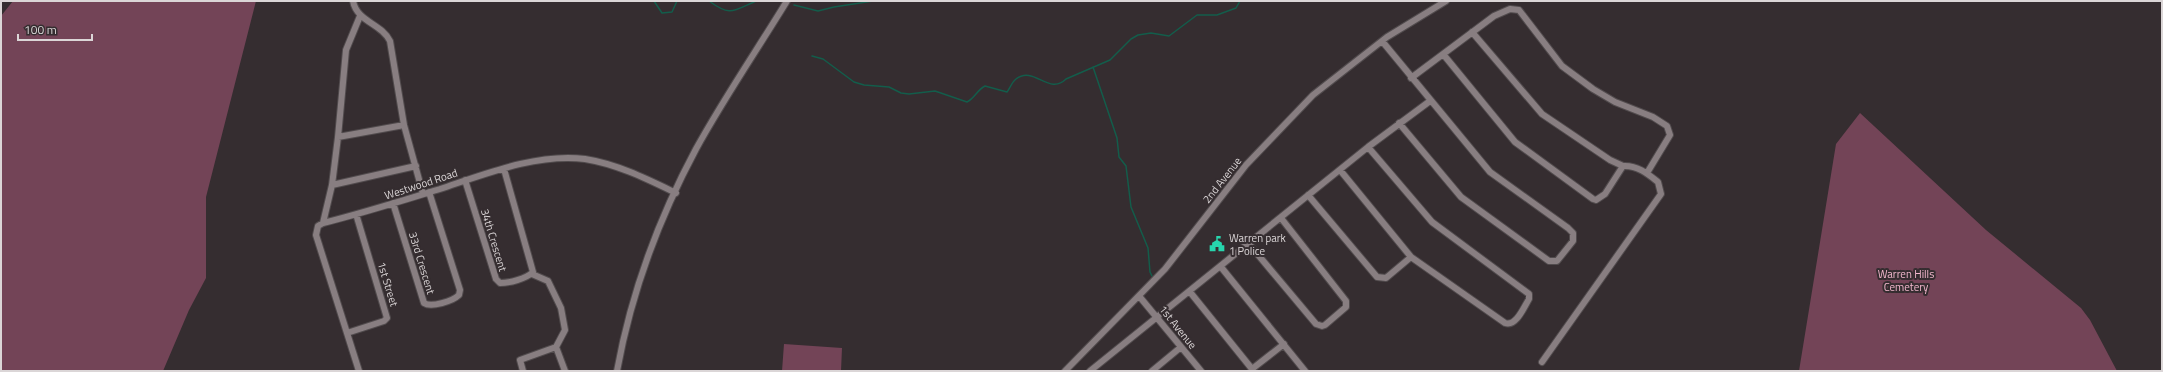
<svg xmlns="http://www.w3.org/2000/svg" width="2163" height="372" viewBox="0 0 2163 372" font-family="'Titillium Web',sans-serif">
  <style>
    .green { fill: #734457 }
    .lines { fill: none; stroke-linecap: round; stroke-linejoin: round }
    .stream { stroke: #135d4b; stroke-width: 1.5 }
    .minor-casing { stroke: #514b4d; stroke-width: 8 }
    .minor { stroke: #887e81; stroke-width: 6 }
    .labels { text-anchor: middle; stroke-width: 4; stroke-linejoin: round; paint-order: stroke }
    .street-label { font-size: 11px; fill: #dbd6d7; stroke: #352d30 }
    .poi-label { font-size: 11px; fill: #dbd6d7; stroke: #352d30; text-anchor: start }
    .park-label { font-size: 11px; fill: #f5b9cf; stroke: #352d30 }
  </style>
  <rect width="100%" height="100%" fill="#352d30"/>
  <!-- green -->
  <path class="green" d="M13,1h243l-50,196v81l-17,32 -26,61h-162v-355z
    M1860,113l126,117 95,78 9,12 27,51h-318l37,-227z
    M784,344l58,4 -1,23h-59z"/>
  <g class="lines">
    <!-- stream -->
    <path class="stream" d="M654,1l8,12 10,-1 5,-11
      M709,1c22,16 24,10 47,0
      M794,5l24,6 16,-4 39,-6
      M812,56l11,3 31,23 10,3 25,2 12,6 8,1 26,-3 32,11c8,-4 10,-12 18,-16l22,6c3,-4 5,-10 9,-13 18,-14 33,17 50,0l44,-19 21,-21 7,-4 13,-2 18,3 28,-21h20l19,-7 4,-7
      M1093,67l24,71 2,19 7,9 5,41 17,41 2,24 2,4"/>
    <defs>
      <path id="minor" d="M353,1c4,21 28,22 37,40l14,84 19,69
        M1382,41l108,131 78,56 5,5v8l-16,20h-8l-88,-64 -62,-74
        M1443,54l72,88 78,57 3,1 9,-6 18,-28 -13,-6 -68,-46 -70,-82
        M1411,78l83,-62 16,-7 9,1 43,56 31,23 22,13 38,15 14,9 3,9 -23,38
        M338,137l66,-12
        M1340,170l71,87 94,66c11,4 19,-16 24,-24v-5l-97,-72 -64,-75
        M465,180l31,99 4,4c9,0 26,-4 33,-11l-29,-103
        M332,185l84,-19
        M1308,195l69,82 9,1 25,-21
        M393,203l31,100c7,5 29,-2 35,-8l1,-5 -31,-98
        M323,223l9,-38 6,-48 8,-87 14,-34
        M1249,244l67,80 6,2 3,-1 21,-18v-6l-65,-83
        M1221,267l84,104
        M532,274l16,7 13,27 4,22 -9,17
        M1190,292l62,77 32,-25
        M1139,296l62,75
        M347,333l37,-12 3,-3 -31,-104
        M1542,362l119,-168 -3,-12c-10,-8 -21,-17 -35,-16
        M359,371l-43,-136 2,-9 5,-3c40,-10 78,-22 117,-34 45,-15 97,-36 145,-30 32,5 62,20 91,34
        M523,371l-3,-11 36,-13 9,24
        M617,371c14,-77 42,-153 79,-222 28,-51 61,-99 91,-148
        M1065,371l100,-102 81,-104 67,-70 74,-58 59,-36
        M1090,371l278,-224 62,-46
        M1152,371l29,-24"/>
    </defs>
    <!-- minor casing -->
    <use href="#minor" class="minor-casing"/>
    <!-- minor -->
    <use href="#minor" class="minor"/>
  </g>
  <!-- icons -->
  <defs>
    <symbol id="civic-bare" viewBox="-9 -9 18 18"><path d="M-.6-6.5H3V-4.5H.6V-3L4-1V1h2V6H-6V1h2V-1L-.6-3ZM-1.2 2.5V6h2.4V2.5Z" fill="#27d5ad" stroke="#352d30" stroke-width="2.5" paint-order="stroke"/></symbol>
  </defs>
  <g fill-rule="evenodd">
    <use href="#civic-bare" x="1206" y="233" width="22" height="22"/>
  </g>
  <g class="labels">
    <!-- street labels -->
    <g class="street-label">
      <text transform="translate(1222 180) rotate(-52)" y="4">2nd Avenue</text>
      <text transform="translate(421 184) rotate(-18)" y="4">Westwood Road</text>
      <text transform="translate(494 240) rotate(73)" y="4">34th Crescent</text>
      <text transform="translate(422 263) rotate(73)" y="4">33rd Crescent</text>
      <text transform="translate(388 284) rotate(73)" y="4">1st Street</text>
      <text transform="translate(1178 327) rotate(51)" y="4">1st Avenue</text>
    </g>
    <!-- poi labels -->
    <g class="poi-label">
      <text x="1229" y="242">Warren park<tspan x="1229" dy="13">1 Police</tspan></text>
    </g>
    <!-- park labels -->
    <g class="park-label">
      <text x="1906" y="278">Warren Hills<tspan x="1906" dy="13">Cemetery</tspan></text>
    </g>
  </g>
  <!-- border -->
  <rect width="2163" height="372" fill="none" stroke="#dbd6d7" stroke-width="4"/>
  <!-- scale -->
  <path d="M18 34v6h74v-6" fill="none" stroke="#dbd6d7" stroke-width="2"/>
  <text x="24" y="34" font-size="12" fill="#dbd6d7" stroke="#352d30" stroke-width="3" paint-order="stroke">100 m</text>
</svg>
